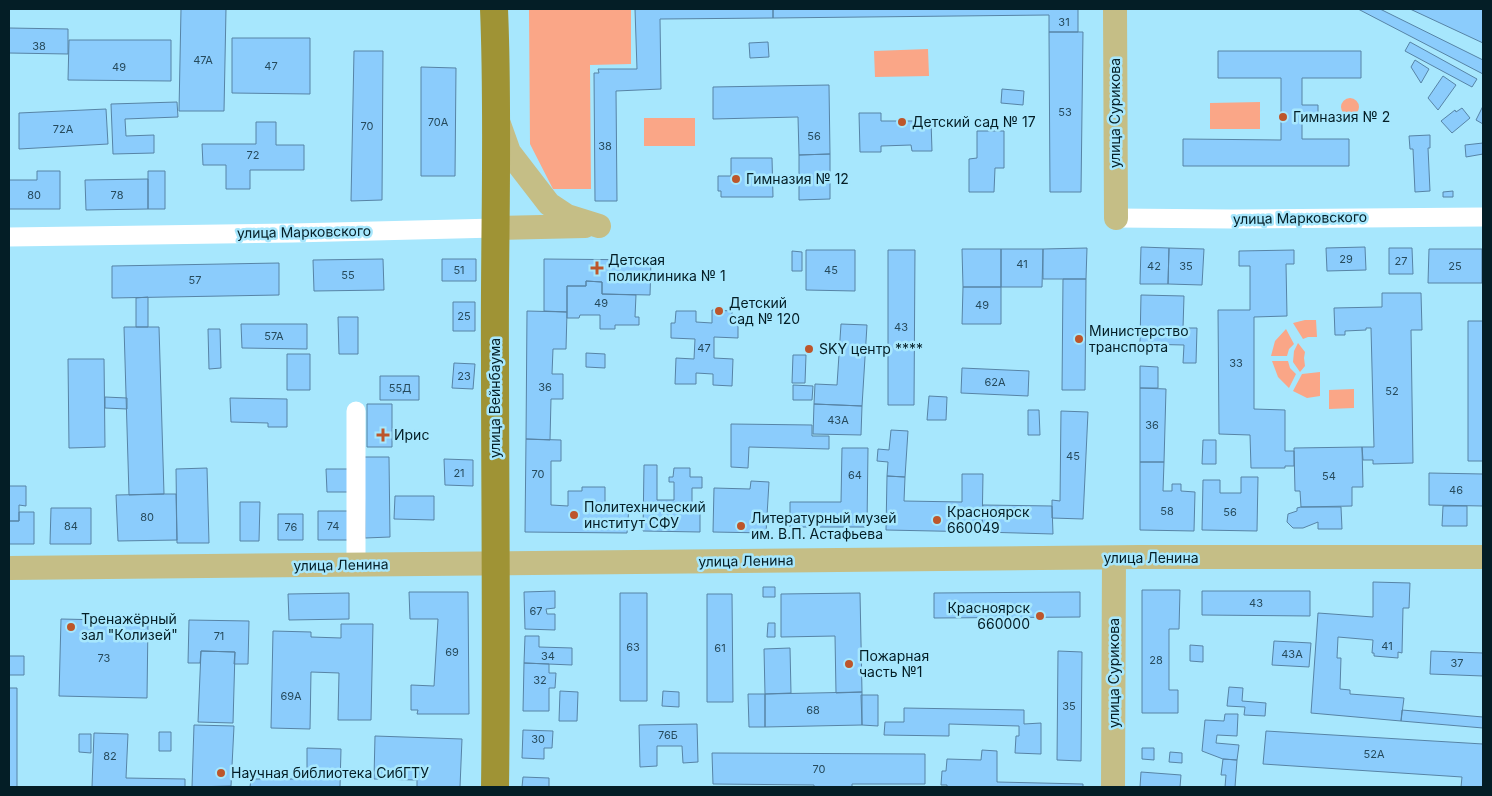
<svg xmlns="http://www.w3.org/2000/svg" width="1492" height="796" viewBox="0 0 1492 796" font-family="Inter,sans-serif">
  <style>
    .green { fill: #faa687 }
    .building { fill: #8bccfc; stroke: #5784a6 }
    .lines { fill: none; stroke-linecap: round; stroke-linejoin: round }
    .minor { stroke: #fff; stroke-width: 19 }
    .major { stroke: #c5be86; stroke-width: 24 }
    .highway { stroke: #9f9335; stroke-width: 28 }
    .poi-dot { fill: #bd562b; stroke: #a7e7fd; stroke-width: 2 }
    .labels { text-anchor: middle; stroke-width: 5; stroke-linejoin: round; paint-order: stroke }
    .number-label { font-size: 11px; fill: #264a5c }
    .street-label { font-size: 14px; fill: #041e26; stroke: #a7e7fd }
    .poi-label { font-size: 14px; fill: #041e26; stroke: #a7e7fd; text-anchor: start }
  </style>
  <rect width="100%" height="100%" fill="#a7e7fd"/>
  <!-- green -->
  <path class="green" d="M529,9h102v55l-41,1 1,124h-38l-23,-45z
    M928,49l1,27 -54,1 -1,-26z
    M1341 107a9 9 0 1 1 18 0a9 9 0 1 1-18 0Z
    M1260,102v27h-50v-26z
    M644,118h51v28h-51z
    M1305,320h11l1,17h-9l-5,2 -10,-16z
    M1286,329l8,15 -5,5 -2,7h-16l4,-15z
    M1298,343l7,9 -1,6 1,8 -5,6 -7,-10 1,-11z
    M1272,361h16l2,7 6,6 -7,14 -11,-11z
    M1320,372v24l-13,2 -14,-7 9,-17z
    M1354,389v19l-25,1v-19z"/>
  <!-- building -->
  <path class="building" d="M181,9h45l-2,102h-45z
    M635,9h138v9l-113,1 1,70 -45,2 1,110h-22l-1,-128h5l-1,-4h39z
    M773,9h305v23h-29v-17l-276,3z
    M1358,9h22l103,51v14z
    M1410,9h73v34z
    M9,28l59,1v25l-59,-1z
    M1049,32h34l-2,160h-31z
    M232,38h78v56l-78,-1z
    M69,40h102v41l-103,-1z
    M768,42l1,15 -19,1 -1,-15z
    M1410,42l67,37 -5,8 -67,-36z
    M354,51h29l-1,149 -31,1z
    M1218,51h143v27h-59v27h16v13h-16v21h47v27h-166v-27l98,1v-62h-63z
    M1415,60l14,9 -8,14 -10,-16z
    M421,67l35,1 -1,108h-34z
    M1443,76l13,9 -18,25 -10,-12z
    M829,85l1,69 -31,1 -1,-38 -85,2v-32z
    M1002,89l22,2 -1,14 -22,-2z
    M177,102l1,15 -53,2 1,17 28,-1v18l-41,1 -2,-50z
    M1483,106v18l-7,-4z
    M1462,108l8,10 -18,15 -11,-12 14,-11 1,2z
    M106,109l2,35 -89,5v-36z
    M859,113h22v8h50l1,30h-20l-1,-6 -30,1v6h-21z
    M256,122h20v23h28v25h-54v19h-24v-24h-23l-1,-21h54z
    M977,131h27v37h-9l-1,24h-25v-33l8,-1z
    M1430,135v13h-2l2,43 -15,1 -2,-43h-3l-1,-13z
    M1483,143v11l-17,3 -1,-12z
    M830,154v45l-31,1v-45z
    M731,158h41l1,39h-52v-6h-3v-15h13z
    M37,171h23v38h-51v-29h28z
    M148,171h17v38h-17z
    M148,179v30l-62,1 -1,-30z
    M1453,191v6h-10v-5z
    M1141,247l28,1 -1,36h-28z
    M1365,247l1,23 -39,1 -1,-23z
    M1087,248l-1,31h-43v-30z
    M1169,248l35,1 -2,36 -34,-1z
    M1389,248h23l1,26h-24z
    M962,249h39v38h-38z
    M1001,249h42l-1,38h-41z
    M1429,249h53v34h-54z
    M806,250h49v41l-49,-1z
    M888,250h27l-1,155h-26z
    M1294,250v14h-8l1,52 -33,1v92l31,1v41h9v15h-9v2h-34l-1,-33 -31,-1 -1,-124h32v-44h-11v-15z
    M792,251l10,1v19h-10z
    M383,259l1,31 -70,1 -1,-31z
    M442,259h34v22h-34z
    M544,259l107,1 -1,35 -48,-1v-12l-16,-1v5h-19v26l-23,-1z
    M279,263v32l-167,3v-32z
    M1063,279h23l-1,111h-23z
    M586,281l16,1v12l34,1 -1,22h4v8h-24v4h-15v-14h-20l-1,3h-12v-32h19z
    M963,287h38v37h-39z
    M1382,293h39l1,37h-11l2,133 -40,1v-4h-10l-1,-13h12l-3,-119h-5v2l-21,1v4h-10l-1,-27 48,-1z
    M1141,295l43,1 -1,32h14l-1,35h-13l1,-18 -44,-1z
    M148,297v30h-12v-29z
    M453,302h22v29h-22z
    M712,310l20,1v11h6v16l-24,-1v21l19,1 -1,27 -19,-1v-11l-17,-1v11h-21l1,-26 18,1 1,-20 -24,-1v-15h4l1,-12h20v11l16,1z
    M527,311l40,1 -1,37h-13l-1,25h11v25h-12l-1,41 -24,-1z
    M338,317h20v37h-19z
    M1468,321h15v140h-15z
    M241,324h66v25l-65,-1z
    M841,324l26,1 -5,81 -48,-2 1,-20 22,1z
    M124,327h35l5,167 -35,1z
    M208,329h12l1,39 -12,1z
    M586,353l19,1v14l-19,-1z
    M287,354h23v36h-23z
    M793,355h13l-1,28h-13z
    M68,359h36l1,88 -36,1z
    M454,363l21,1 -2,25 -21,-1z
    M1140,366l18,1v21h-18z
    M962,368l67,3 -1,25 -67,-3z
    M380,376h39v24h-39z
    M793,385l20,1 -1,14h-19z
    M1140,388l26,1 -2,73h-24z
    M929,396l18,1 -1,23h-19z
    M105,397l22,1v11l-22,-1z
    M230,398l57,1v28h-19v-4l-37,-1z
    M367,404h25v43h-25z
    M814,404l48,2 -1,29 -48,-1z
    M1028,410h11l1,25h-12z
    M1061,411l27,1 -5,107 -31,-1v-18l8,1z
    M731,424l81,1v11h17v13l-80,-2 -1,21 -17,-1z
    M891,430l17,1 -3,46 -18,-1 1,-14 -11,-1 1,-12 11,1z
    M526,439l35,1v21h-10v44l17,1v-15h14v-4h23v20h24l-2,26 -102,-1z
    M1203,440h13v24h-14z
    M1362,447l1,40h-11v19l-51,1 -1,-16h-5l-1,-43z
    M842,448h26l-1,79h-77v-25h51z
    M364,457h25l1,80 -25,1z
    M444,459l29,1v26l-28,-1z
    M1140,462h24l-1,29h9v-7h9v7l14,1 -1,39 -54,-1z
    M644,465h13v35h17v-18h-5v-5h4l1,-9h16v9h12v11h-10v15h8v29l-57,-1z
    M207,468l2,75h-32l-1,-74z
    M326,469h23l1,23h-23z
    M1429,473l54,1v32l-54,-1z
    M962,474h21l-1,58 -96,-2 1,-54 18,1 -1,24 58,1z
    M1241,477h17l-1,54 -55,-1 1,-50h17v13h21z
    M751,481l18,1 -3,51 -53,-1 1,-44 36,1z
    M9,486h17v20l-7,-1v16h-10z
    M164,494h12l1,46 -59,1 -2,-46z
    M395,496h39v24l-40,-1z
    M240,502h20l-1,39h-19z
    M983,505l69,1 1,28 -71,-2z
    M1443,506h24v20h-25z
    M1301,507h40l1,22h-24v-7l-15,6h-10l-6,-6 1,-8 9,-3v-3z
    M51,508h40v36h-41z
    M318,511h30v29h-30z
    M19,512h15v32h-25v-23h10z
    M278,514h25v26h-25z
    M1373,582l37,1 -1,25h-6l-1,45 -4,-1v6l-24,-2v-3h-2l1,-13 -35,-3 -1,21h4l-1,31 10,1v4l54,4 -3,23 -90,-8 7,-100 55,4z
    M763,587h12v10h-12z
    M1142,590h38l-1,39h-10v61h9v23h-36z
    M555,591v17l-9,1 1,5h8v16l-30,-1 -1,-37z
    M1202,591h108v25l-108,-1z
    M409,592h59l1,122h-52l1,-4h-7v-25l23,1 4,-67h-28z
    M1080,592v25l-146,1v-25z
    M349,593v26l-60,1 -1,-26z
    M620,593h27v108h-27z
    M860,593l2,99 -26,1 -1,-57 -54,1v-43z
    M707,594h25l1,108h-26z
    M61,619l87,2 -1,77 -88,-2z
    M189,620l60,1 -1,43h-14l1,-12 -34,-1 -1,12h-12z
    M768,623h7v14h-8z
    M341,624h32l-2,96h-33l1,-47 -28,-1 -1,57 -39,-1 2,-97 38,1v5l30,1z
    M525,636h14v11l33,1v17l-48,-2z
    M1274,641l37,2 -2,24 -37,-2z
    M1190,645l13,1v16l-13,-1z
    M790,648l1,45 -26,1 -1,-45z
    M201,651l34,1 -2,71 -35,-1z
    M1058,651l24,1 -1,109 -24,-1z
    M1431,651l52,2v23l-53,-2z
    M9,656h15v19h-15z
    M524,663l25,1v9h7l-1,15h-6v23h-26z
    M1229,687l14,1 -1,13 24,2 -1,13 -21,-1 1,-8 -18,-1z
    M9,688h8v99h-8z
    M560,691l18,1 -1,29h-18z
    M663,691l16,1v15l-17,-1z
    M862,692v33l-97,2v-33z
    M748,694h17v33h-16z
    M861,695h17v31l-16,-1z
    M904,708l120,2v14l17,-1v31l-26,-1 1,-17h3v-10l-70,-2v12l-65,-1 1,-13h19z
    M1402,710l81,7v11l-82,-7z
    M1225,714h13l-1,22 -20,-1 -1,8 23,2 -2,15 -14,-1 -21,-8 3,-31 19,1z
    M697,724l1,38 -15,1 -1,-17h-25v20l-17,1 -1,-42z
    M194,725l40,1 -3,60 -39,1z
    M523,730l30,1 -1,17h-8v11l-22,-1z
    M1266,731l217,13v43h-22l1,-10 -199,-13z
    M159,732h12v19h-12z
    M94,733l34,1 -2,44 59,1v8h-93z
    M79,734h12v19l-12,-1z
    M375,736l87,3 -2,48h-43v-7l-43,-1z
    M307,748l34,1 -1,38h-90l1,-8h56z
    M1142,748h12v12l-12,-1z
    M982,750l15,1v31l86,2v3h-136v-2h-6l1,-14h4l1,-12 34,1z
    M1170,752l12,1v10l-13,-1z
    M712,753l213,1v30h-73v3h-38v-2l-101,-1z
    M1223,759l14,1 -2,27h-10l1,-12h-5z
    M1141,772l40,3 -1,12h17h-57z
    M523,777l26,1v9h-27z"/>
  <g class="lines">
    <!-- minor -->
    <path class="minor" d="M1116,218l116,1 251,-2
      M9,237l284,-4 203,-5
      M356,411v154"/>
    <!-- major -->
    <path class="major" d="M1115,9l1,209
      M499,124l10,28 40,52 18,12 32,10
      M496,228l89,-2
      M9,568l1131,-11h343
      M1113,787l1,-229"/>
    <!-- highway -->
    <path class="highway" d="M494,9c5,116 0,232 1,348 0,143 2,287 0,430"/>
  </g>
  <!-- markers -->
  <g class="poi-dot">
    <circle cx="1283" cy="117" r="5"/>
    <circle cx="902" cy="122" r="5"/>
    <circle cx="736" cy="179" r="5"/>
    <path d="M594.5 260.5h5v5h5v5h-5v5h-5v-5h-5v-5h5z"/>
    <circle cx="719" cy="311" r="5"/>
    <circle cx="1079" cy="339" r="5"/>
    <circle cx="809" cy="349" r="5"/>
    <path d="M380.5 427.5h5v5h5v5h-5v5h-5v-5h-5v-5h5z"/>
    <circle cx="574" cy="515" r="5"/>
    <circle cx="937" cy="520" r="5"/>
    <circle cx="741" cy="526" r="5"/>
    <circle cx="1040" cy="616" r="5"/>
    <circle cx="71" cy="627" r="5"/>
    <circle cx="849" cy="664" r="5"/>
    <circle cx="221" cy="773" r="5"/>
  </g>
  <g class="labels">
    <!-- number labels -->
    <g class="number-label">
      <text x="1064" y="26">31</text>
      <text x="39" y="50">38</text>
      <text x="203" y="64">47А</text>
      <text x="271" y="70">47</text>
      <text x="119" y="71">49</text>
      <text x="1065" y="116">53</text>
      <text x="438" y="126">70А</text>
      <text x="367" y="130">70</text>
      <text x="63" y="133">72А</text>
      <text x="814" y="140">56</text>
      <text x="605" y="150">38</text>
      <text x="253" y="159">72</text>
      <text x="34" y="199">80</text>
      <text x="117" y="199">78</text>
      <text x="1346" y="263">29</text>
      <text x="1401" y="265">27</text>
      <text x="1022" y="268">41</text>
      <text x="1154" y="270">42</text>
      <text x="1186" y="270">35</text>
      <text x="1455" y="270">25</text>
      <text x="459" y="274">51</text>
      <text x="831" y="274">45</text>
      <text x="348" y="279">55</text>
      <text x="195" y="284">57</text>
      <text x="601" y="307">49</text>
      <text x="982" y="309">49</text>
      <text x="464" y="320">25</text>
      <text x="901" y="331">43</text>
      <text x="274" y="340">57А</text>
      <text x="704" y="352">47</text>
      <text x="1236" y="367">33</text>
      <text x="464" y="380">23</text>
      <text x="995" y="386">62А</text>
      <text x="545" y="391">36</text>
      <text x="400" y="392">55Д</text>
      <text x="1392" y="395">52</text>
      <text x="838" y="424">43А</text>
      <text x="1152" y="429">36</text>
      <text x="1073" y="460">45</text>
      <text x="459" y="477">21</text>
      <text x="538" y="478">70</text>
      <text x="855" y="479">64</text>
      <text x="1329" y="480">54</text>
      <text x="1456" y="494">46</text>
      <text x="1167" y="515">58</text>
      <text x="1230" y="516">56</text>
      <text x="147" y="521">80</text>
      <text x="71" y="530">84</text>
      <text x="333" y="530">74</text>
      <text x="291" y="531">76</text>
      <text x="1256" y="607">43</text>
      <text x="536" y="615">67</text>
      <text x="219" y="640">71</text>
      <text x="1387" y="650">41</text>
      <text x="633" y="651">63</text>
      <text x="720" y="652">61</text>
      <text x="452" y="656">69</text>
      <text x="1292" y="658">43А</text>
      <text x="548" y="660">34</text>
      <text x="104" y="662">73</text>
      <text x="1156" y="664">28</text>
      <text x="1457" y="667">37</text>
      <text x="540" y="684">32</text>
      <text x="291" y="700">69А</text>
      <text x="1069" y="710">35</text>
      <text x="813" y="714">68</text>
      <text x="668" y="739">76Б</text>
      <text x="538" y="743">30</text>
      <text x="1374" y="758">52А</text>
      <text x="110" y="760">82</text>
      <text x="819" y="773">70</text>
    </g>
    <!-- street labels -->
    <g class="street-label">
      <text transform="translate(1115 113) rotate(-90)" y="5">улица Сурикова</text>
      <text transform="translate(1300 218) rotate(-1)" y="5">улица Марковского</text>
      <text transform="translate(304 232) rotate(-1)" y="5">улица Марковского</text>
      <text transform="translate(495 398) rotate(-90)" y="5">улица Вейнбаума</text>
      <text x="1151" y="563">улица Ленина</text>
      <text transform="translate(746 561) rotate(-1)" y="5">улица Ленина</text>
      <text transform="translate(341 565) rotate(-1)" y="5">улица Ленина</text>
      <text transform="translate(1114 673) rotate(-90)" y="5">улица Сурикова</text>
    </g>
    <!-- poi labels -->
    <g class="poi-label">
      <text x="1293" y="122">Гимназия № 2</text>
      <text x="912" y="127">Детский сад № 17</text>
      <text x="746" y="184">Гимназия № 12</text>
      <text x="608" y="265">Детская<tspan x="608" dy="16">поликлиника № 1</tspan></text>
      <text x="729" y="308">Детский<tspan x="729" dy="16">сад № 120</tspan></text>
      <text x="1089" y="336">Министерство<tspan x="1089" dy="16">транспорта</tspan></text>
      <text x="819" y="354">SKY центр ****</text>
      <text x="394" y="440">Ирис</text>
      <text x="584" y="512">Политехнический<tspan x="584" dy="16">институт СФУ</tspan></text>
      <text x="947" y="517">Красноярск<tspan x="947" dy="16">660049</tspan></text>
      <text x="751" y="523">Литературный музей<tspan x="751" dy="16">им. В.П. Астафьева</tspan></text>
      <text x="1030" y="613" text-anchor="end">Красноярск<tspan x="1030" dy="16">660000</tspan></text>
      <text x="81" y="624">Тренажёрный<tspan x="81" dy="16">зал "Колизей"</tspan></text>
      <text x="859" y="661">Пожарная<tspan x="859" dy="16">часть №1</tspan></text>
      <text x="231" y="778">Научная библиотека СибГТУ</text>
    </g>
  </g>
  <!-- border -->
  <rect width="1492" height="796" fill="none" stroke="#041e26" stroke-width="20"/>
</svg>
